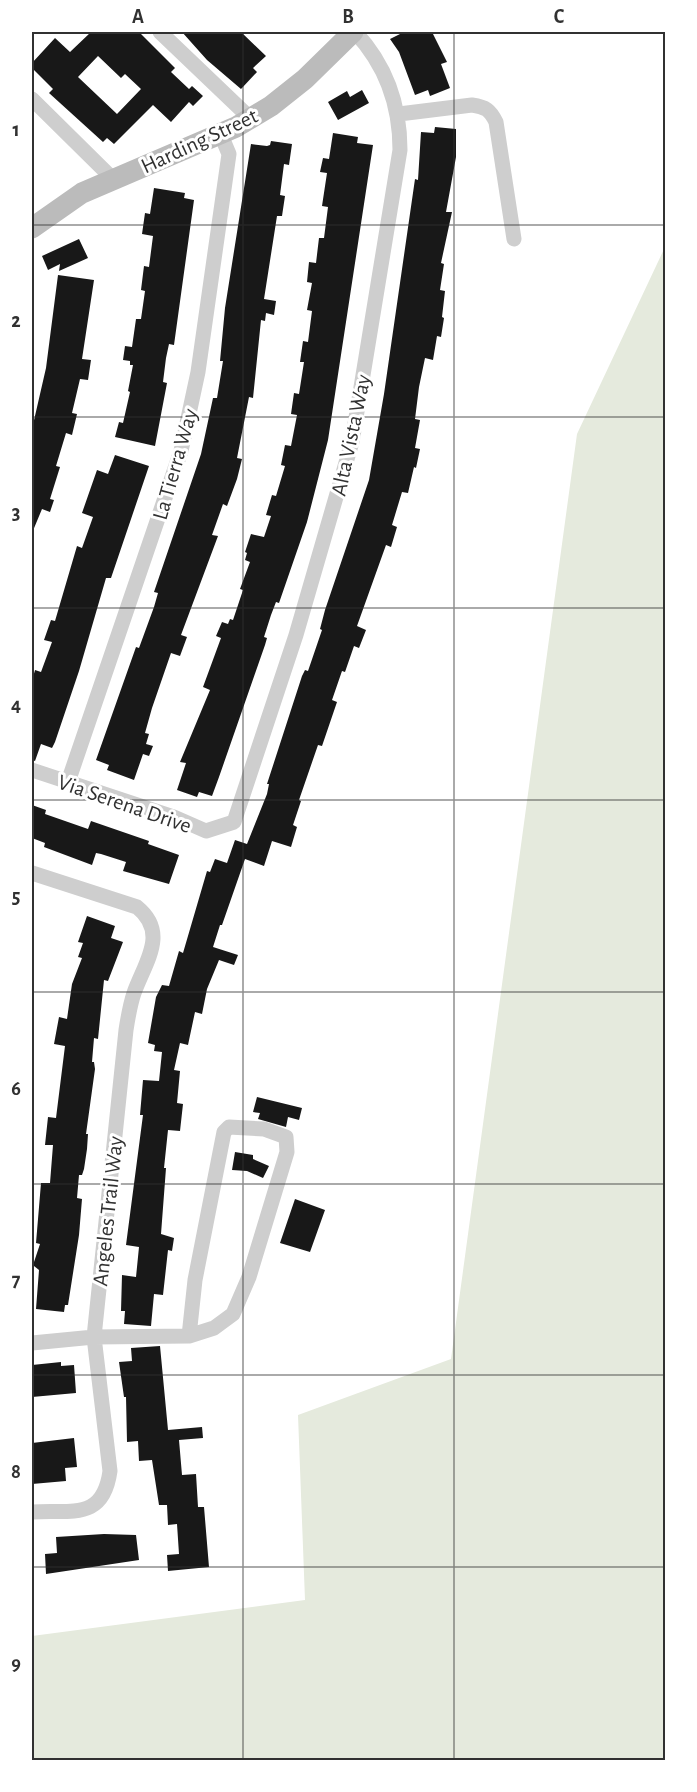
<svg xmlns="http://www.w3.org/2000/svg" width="697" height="1792" viewBox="0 0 697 1792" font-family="'Alegreya Sans',sans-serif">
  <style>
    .green { fill: #e5eadd }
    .building { fill: #181818; fill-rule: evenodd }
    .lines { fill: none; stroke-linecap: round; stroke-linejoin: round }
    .street { stroke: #cecece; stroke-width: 15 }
    .secondary { stroke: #bbb; stroke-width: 21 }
    .grid { fill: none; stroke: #313131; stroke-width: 1.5; stroke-opacity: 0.55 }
    .labels { text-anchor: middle; stroke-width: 6; stroke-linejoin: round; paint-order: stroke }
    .street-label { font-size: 22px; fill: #313131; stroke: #fff }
    .neatline { fill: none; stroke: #313131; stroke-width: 2 }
    .grid-label { font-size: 20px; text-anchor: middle; font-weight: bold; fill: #313131 }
  </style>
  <rect width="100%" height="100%" fill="#fff"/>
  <!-- green -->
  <path class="green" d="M665,247v1513h-633v-124l273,-36 -7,-185 153,-56 126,-925z"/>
  <!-- building -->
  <path class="building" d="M91,32l49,1 35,35 -4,4 18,17 3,-3 11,10 -10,10 -4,-4 -18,20 -18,-17 -39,39 -7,-6 -4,4 -54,-49 4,-4 -21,-21v-5l23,-25 15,14zM98,56l23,22 4,-4 16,15 -24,25 -39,-37z
    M182,32h59l25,24 -13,12 4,4 -16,17 -34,-29z
    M404,32h28l15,30 -6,2 9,24 -20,8 -2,-6 -13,5 -16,-43 -9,-13z
    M362,90l7,13 -31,17 -10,-18 19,-11 3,6z
    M435,127l21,2v28l-10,55h6l-11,51 3,1 -4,26 5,1 -3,26 2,1 -3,19 -4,-1 -4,24 -8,-2 -6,29 -4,32 5,1 -5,28 5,1 -4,19 -2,-1 -6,26 -6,-1 -10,33 5,2 -6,20 -5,-2 -29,81 9,4 -7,18 -5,-2 -9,26 -3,-1 -10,29 5,2 -15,44 -4,-1 -19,55 2,1 -8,24 4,2 -6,20 -19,-6 -8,25 -19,-7 -23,66h-2l-7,22 25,8 -4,10 -15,-5 -12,29 -5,25 -7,-2 -7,33 -8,-2 -6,27 6,1 -3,32 6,1 -3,27 -12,-1 -4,38h2l-5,66 13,4 -2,13 -4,-1 -5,45 -9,-1 -3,32 -27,-2 1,-13h-4l1,-36 14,2 3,-30 -13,-2 17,-130h-3l3,-35 16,1 3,-29 -8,-1 1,-6 -7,-2 8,-46 6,-12 7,1 10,-35 4,2 24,-82 3,1 5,-13 12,4 8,-23 12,4 20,-50 2,-10h-2l35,-108 3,-6 3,1 14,-41 -2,-1 5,-19 44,-130 15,-86 31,-215 3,1 3,-48 13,1z
    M333,133l25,4 -1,6 16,2 -45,295 -21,82 -28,81 -3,-1 -5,13 -7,22 3,1 -2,7 -46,132 -7,19 -13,-4 -2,5 -20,-7 9,-27 -6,-1 30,-72 -7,-3 18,-49 -5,-2 6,-14 6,2 2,-5 3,1 10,-30 -3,-1 10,-27 -5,-2 2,-7 -2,-1 6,-18 13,3 7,-21 -5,-1 6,-20 4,1 9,-30 -4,-1 4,-20 6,1 6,-31 -6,-1 3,-21 5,1 5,-32h-4l3,-21 5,1 4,-31 -5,-1 5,-27 -5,-1 2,-20 7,1 3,-25h5l4,-31 -6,-1 5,-33 -7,-1 3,-14 6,1z
    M271,141l21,3 -3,21 -5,-1 -4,31 5,1 -3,20h-5l-13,83 12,2 -2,14 -8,-2 -1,8 -4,-1 -8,78 -4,-1 -12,61 5,1 -5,20 -10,27 -4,-2 -11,31 6,1 -37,99 6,2 -7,19 -9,-3 -19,55 -7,25 4,1 -3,10 7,2 -4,10 -6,-2 -9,26 -27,-10 2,-5 -13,-5 40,-113 3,1 15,-41 4,-14 -4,-1 47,-138 12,-56h4l6,-37h-3l5,-53 26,-164 16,2 3,-1z
    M154,188l31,5 -1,5 10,2 -20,145 -5,-1 -3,14 -3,24 4,1 -12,63 -40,-9 4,-15 4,1 7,-31 -2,-1 5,-26h-3v-4l-7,-1 2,-14 7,1 4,-28h5l4,-28 -4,-1 3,-24 5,1 4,-31 -11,-2 3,-21 5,1z
    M79,239l9,19 -29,13 1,-7 -12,6 -6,-14z
    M58,275l36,5 -12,79 9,1 -3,20 -8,-1 -8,34 5,1 -5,21 -6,-2 -10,33 4,1 -10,32 4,1 -4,12 -8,-3 -10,24v-104l14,-61z
    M115,455l34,11 -38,112h-5l-27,93 -24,71 -3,6 -11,-4 -6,17 -3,-1v-79l3,-11 6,2 11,-30 -8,-2 7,-20 4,1 22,-75 5,2 11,-31 -11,-4 15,-43 11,4z
    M32,805l14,5 -1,4 43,15 3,-8 58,20 -1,3 31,11 -10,29 -46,-13 3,-9 -25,-8 -5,-1 -4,12 -48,-18 1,-4 -13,-5z
    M87,916l28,10 -4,12 12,4 -15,39 -4,-1 -6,59 -4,-1 -2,24h2l1,7 -9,65h2l-1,15 -3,20 -2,6h-3l-2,23 5,1 -3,36 -11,70h-3l-1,7 -28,-3 3,-39 -5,-4v-4l6,-18 -4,-1 5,-60h9l3,-38h-8l3,-28 8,1 9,-72 -11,-2 5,-27 8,2 5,-35 10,-26 -4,-1 5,-14 -5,-1z
    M257,1097l45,11 -3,12 -11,-3 -2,10 -28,-8 2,-6 -7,-1z
    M235,1152l18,3v4l16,7 -6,12 -16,-7 -15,-1z
    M295,1199l30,11 -15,42 -30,-9z
    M160,1346l8,84 34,-3 1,11 -24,2 3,35 14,-1 2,33h6l5,60 -41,4 -1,-16 12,-1 -2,-30 -9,1 -1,-20h-8l-7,-45 -13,1 -1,-20 -11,1 -1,-45h-2l-5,-35 13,-1 -1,-13z
    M61,1362v4l13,-1 2,28 -44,4v-32z
    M74,1438l3,29 -12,1 1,13 -34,3v-41z
    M104,1534l32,1 3,25 -93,14 -1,-20 12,-1 -1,-16z"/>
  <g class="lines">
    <!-- street -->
    <path class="street" d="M160,32l90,86
      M32,99l81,80
      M399,114l73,-9c14,2 18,5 24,17l18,117
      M32,770l142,47 32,14 28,-9 62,-187 56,-193 48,-292c0,-45 -14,-85 -45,-118
      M68,782l113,-331 17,-79 31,-218 -8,-19
      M32,873l105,34c32,26 8,55 -3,86 -4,12 -6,24 -8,37l-32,307 16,134c-7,51 -40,38 -78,41
      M32,1343l62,-6 95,-1 25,-8 19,-14 16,-37 38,-125 -1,-15 -22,-8 -35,-2 -5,5 -29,148 -6,56"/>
    <!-- secondary -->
    <path class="secondary" d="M32,228l50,-35 154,-66 35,-21 34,-27 48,-47"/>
  </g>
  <!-- grid -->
  <path class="grid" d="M243,32v1728M454,32v1728M32,225h634M32,417h634M32,608h634M32,800h634M32,992h634M32,1184h634M32,1375h634M32,1567h634"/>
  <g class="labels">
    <!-- street labels -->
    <g class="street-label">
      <text transform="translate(199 140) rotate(-25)" y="8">Harding Street</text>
      <text transform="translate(350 435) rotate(-78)" y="8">Alta Vista Way</text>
      <text transform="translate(174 464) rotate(-74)" y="8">La Tierra Way</text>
      <text transform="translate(125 803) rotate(19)" y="8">Via Serena Drive</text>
      <text transform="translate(107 1211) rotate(-84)" y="8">Angeles Trail Way</text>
    </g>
  </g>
  <!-- border -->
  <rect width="697" height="1792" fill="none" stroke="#ffffff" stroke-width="66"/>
  <rect x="33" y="33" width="631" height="1726" class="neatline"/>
  <g class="grid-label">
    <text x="138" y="23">A</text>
    <text x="348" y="23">B</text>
    <text x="559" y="23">C</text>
    <text x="16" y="136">1</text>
    <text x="16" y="327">2</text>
    <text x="16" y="519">3</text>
    <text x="16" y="711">4</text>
    <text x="16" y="903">5</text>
    <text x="16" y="1095">6</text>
    <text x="16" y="1286">7</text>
    <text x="16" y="1478">8</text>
    <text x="16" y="1670">9</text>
  </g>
</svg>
